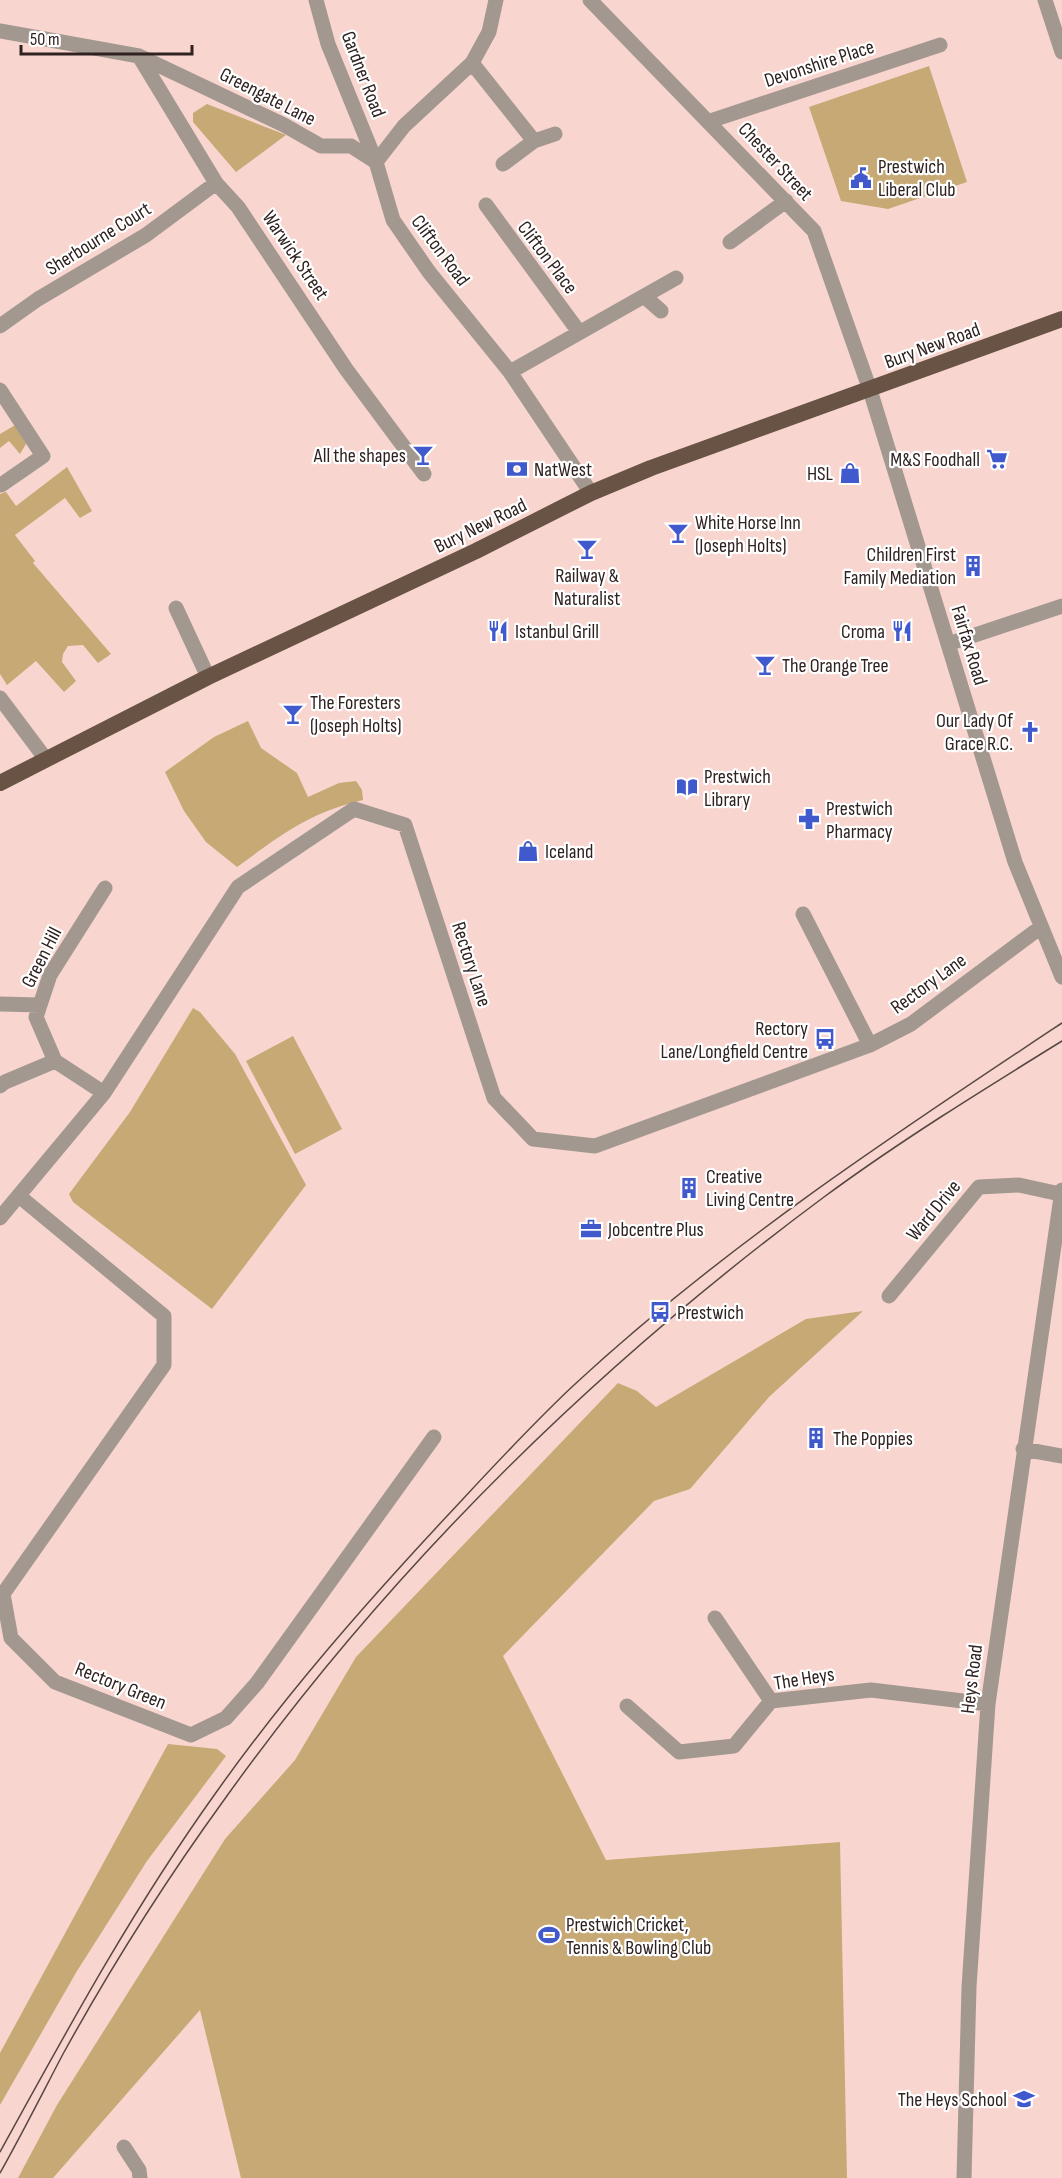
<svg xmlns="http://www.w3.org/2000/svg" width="1062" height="2178" viewBox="0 0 1062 2178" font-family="'Sofia Sans Condensed',sans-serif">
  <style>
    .green { fill: #c6a975 }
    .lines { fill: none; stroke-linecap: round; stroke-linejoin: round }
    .minor { stroke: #a39890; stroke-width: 15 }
    .trunk { stroke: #685344; stroke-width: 16 }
    .tram { stroke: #584744; stroke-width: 1.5 }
    .labels { text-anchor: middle; stroke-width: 4.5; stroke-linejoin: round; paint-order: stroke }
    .street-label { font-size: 20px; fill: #2f2220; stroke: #fff }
    .poi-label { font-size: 20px; fill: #2f2220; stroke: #fff; text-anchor: start }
  </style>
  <rect width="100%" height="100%" fill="#f8d6cf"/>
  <!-- green -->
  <path class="green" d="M929,66l38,116 -79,27 -47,-8 -32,-94z
    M207,104l79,31 -50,37 -43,-50v-9z
    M17,424l9,20 -6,10 -11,-13 -9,7v-14z
    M67,467l25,44 -12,7 -15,-20 -50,37 20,26 -2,2 78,91 -13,9 -15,-18 -15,1 -5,8 -1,8 14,19 -12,11 -28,-31 -29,24 -7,-11v-180l6,-2 10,14z
    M248,721l13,27 36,25 11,24 31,-14 17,-2 6,9 1,10c-55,13 -82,35 -126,67l-31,-25 -22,-31 -19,-39 49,-35z
    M193,1008l7,4 35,42 71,131 -94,124 -139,-107 -4,-8 61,-82z
    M293,1036l49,93 -47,25 -49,-93z
    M863,1311l-94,86 -79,92 -36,12 -151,155 103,204 234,-18 7,336h-606l-41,-168 -147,168h-35l39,-73 168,-266 70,-79 61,-103 262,-274 19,8 19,16 150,-88z
    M168,1744l49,5 9,7 -79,105 -70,110 -77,134v-52z"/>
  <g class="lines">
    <!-- minor -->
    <path class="minor" d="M316,0l12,44 48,118 17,58 36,52 81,100 81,121
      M590,0l224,231 56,159 145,472 47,115
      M1045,0l17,52
      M0,31l139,25 145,69 37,21h30l25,16
      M139,56l77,127 22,24 108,162 78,105
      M472,63l62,78 -31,23
      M710,121l230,-76
      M534,141l21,-7
      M376,162l28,-36 68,-63 17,-31 7,-32
      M486,205l93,127
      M730,242l56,-41
      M645,297l16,14
      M0,326l38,-27 108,-64 70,-52
      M510,372l166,-94
      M0,390l43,66 -42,29
      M176,608l32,69
      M948,644l114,-38
      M0,698l45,60
      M803,914l67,131
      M0,1004l40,1
      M0,1086l5,-4 50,-21
      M104,1093l-49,-32 -19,-44 14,-42 55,-87
      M19,1196l145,120v49l-161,229 8,44 44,44 136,53 35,-17 31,-35 177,-246
      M0,1218l104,-125 134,-206 116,-78 51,16 89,273 39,41 62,7 275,-101 41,-21 130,-97
      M889,1296l90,-109 40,-2 41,9
      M1023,1449l39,7
      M715,1618l56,83
      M627,1706l52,46 55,-6 37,-45 100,-11 117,14
      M124,2147l15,23 1,8
      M964,2178l5,-191 19,-283 74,-514"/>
    <!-- trunk -->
    <path class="trunk" d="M0,783l208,-106 268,-126 115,-58 60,-25 411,-149"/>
    <!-- tram -->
    <path class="tram" d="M0,2152c67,-122 134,-245 215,-358 70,-99 150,-190 233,-279 41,-44 82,-89 126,-130 149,-138 319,-250 488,-362
      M0,2173c22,-39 42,-79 63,-119 48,-87 103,-174 161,-254 166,-232 371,-433 600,-603 76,-56 157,-106 238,-156"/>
  </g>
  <!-- icons -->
  <defs>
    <symbol id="civic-bare" viewBox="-9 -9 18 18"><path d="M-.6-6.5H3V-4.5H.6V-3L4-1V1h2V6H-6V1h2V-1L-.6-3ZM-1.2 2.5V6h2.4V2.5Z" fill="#4059cc" stroke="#fff" stroke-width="2.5" paint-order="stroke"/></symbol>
    <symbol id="bar-bare" viewBox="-9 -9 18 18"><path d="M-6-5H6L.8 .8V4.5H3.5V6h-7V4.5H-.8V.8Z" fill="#4059cc" stroke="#fff" stroke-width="2.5" paint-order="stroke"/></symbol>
    <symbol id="supermarket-bare" viewBox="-9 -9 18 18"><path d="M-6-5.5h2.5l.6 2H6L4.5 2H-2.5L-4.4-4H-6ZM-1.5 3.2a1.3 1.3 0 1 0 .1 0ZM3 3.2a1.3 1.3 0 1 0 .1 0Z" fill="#4059cc" stroke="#fff" stroke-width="2.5" paint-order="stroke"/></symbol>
    <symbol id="bank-bare" viewBox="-9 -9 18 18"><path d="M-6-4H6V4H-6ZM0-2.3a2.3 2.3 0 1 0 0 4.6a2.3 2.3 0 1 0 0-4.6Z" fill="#4059cc" stroke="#fff" stroke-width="2.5" paint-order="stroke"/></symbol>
    <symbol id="shop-bare" viewBox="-9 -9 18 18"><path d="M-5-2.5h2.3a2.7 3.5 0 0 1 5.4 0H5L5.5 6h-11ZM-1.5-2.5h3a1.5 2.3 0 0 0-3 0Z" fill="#4059cc" stroke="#fff" stroke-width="2.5" paint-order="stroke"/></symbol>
    <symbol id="building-bare" viewBox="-9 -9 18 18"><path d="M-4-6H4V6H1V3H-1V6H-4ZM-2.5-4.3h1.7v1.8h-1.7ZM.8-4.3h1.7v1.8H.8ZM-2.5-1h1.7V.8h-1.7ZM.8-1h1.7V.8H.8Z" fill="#4059cc" stroke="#fff" stroke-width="2.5" paint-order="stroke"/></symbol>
    <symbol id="restaurant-bare" viewBox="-9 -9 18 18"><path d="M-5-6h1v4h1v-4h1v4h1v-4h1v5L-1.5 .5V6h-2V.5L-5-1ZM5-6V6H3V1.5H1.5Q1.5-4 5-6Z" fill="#4059cc" stroke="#fff" stroke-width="2.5" paint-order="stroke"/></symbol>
    <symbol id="church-bare" viewBox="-9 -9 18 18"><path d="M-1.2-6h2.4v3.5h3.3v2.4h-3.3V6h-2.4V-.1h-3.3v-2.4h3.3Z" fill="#4059cc" stroke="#fff" stroke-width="2.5" paint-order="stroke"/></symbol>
    <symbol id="library-bare" viewBox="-9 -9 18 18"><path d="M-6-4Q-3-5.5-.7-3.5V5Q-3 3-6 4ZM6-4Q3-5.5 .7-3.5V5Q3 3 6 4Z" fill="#4059cc" stroke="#fff" stroke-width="2.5" paint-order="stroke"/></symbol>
    <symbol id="pharmacy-bare" viewBox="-9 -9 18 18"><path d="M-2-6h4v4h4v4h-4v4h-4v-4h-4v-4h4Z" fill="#4059cc" stroke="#fff" stroke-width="2.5" paint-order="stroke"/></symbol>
    <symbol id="bus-bare" viewBox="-9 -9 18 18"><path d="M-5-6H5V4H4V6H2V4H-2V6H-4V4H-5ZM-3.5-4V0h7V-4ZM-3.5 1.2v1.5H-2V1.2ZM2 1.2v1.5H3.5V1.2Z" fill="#4059cc" stroke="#fff" stroke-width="2.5" paint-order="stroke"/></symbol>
    <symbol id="office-bare" viewBox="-9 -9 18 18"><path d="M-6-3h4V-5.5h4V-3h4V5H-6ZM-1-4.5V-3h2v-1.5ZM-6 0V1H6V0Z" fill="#4059cc" stroke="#fff" stroke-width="2.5" paint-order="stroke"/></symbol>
    <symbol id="stadium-bare" viewBox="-9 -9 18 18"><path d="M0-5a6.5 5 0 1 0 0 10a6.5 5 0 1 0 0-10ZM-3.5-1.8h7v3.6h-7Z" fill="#4059cc" stroke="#fff" stroke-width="2.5" paint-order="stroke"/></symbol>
    <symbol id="school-bare" viewBox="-9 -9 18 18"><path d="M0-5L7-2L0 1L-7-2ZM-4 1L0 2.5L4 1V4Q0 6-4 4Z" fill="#4059cc" stroke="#fff" stroke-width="2.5" paint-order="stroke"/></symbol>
  </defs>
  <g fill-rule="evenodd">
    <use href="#civic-bare" x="846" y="163" width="30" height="30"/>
    <use href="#bar-bare" x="408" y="440" width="30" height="30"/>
    <use href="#supermarket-bare" x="982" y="444" width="30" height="30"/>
    <use href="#bank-bare" x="502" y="454" width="30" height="30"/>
    <use href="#shop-bare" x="835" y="458" width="30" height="30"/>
    <use href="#bar-bare" x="663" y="518" width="30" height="30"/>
    <use href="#bar-bare" x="572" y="534" width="30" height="30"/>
    <use href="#building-bare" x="958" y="551" width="30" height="30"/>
    <use href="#restaurant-bare" x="483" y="616" width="30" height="30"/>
    <use href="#restaurant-bare" x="887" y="616" width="30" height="30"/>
    <use href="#bar-bare" x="750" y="650" width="30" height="30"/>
    <use href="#bar-bare" x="278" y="699" width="30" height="30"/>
    <use href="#church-bare" x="1015" y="717" width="30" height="30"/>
    <use href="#library-bare" x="672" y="772" width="30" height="30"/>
    <use href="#pharmacy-bare" x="794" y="804" width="30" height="30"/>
    <use href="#shop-bare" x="513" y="836" width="30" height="30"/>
    <use href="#bus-bare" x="810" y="1024" width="30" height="30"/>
    <use href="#building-bare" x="674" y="1173" width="30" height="30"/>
    <use href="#office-bare" x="576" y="1214" width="30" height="30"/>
    <use href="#bus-bare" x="645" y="1297" width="30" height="30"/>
    <use href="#building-bare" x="801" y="1423" width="30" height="30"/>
    <use href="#stadium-bare" x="534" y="1920" width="30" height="30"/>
    <use href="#school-bare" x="1009" y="2084" width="30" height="30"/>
  </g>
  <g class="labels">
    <!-- street labels -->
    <g class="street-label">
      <text transform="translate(819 63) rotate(-18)" y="7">Devonshire Place</text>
      <text transform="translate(364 74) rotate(69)" y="7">Gardner Road</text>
      <text transform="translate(268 96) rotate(27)" y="7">Greengate Lane</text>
      <text transform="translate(776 161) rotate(47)" y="7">Chester Street</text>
      <text transform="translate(98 238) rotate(-32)" y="7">Sherbourne Court</text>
      <text transform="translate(441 250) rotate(53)" y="7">Clifton Road</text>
      <text transform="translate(296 255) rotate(56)" y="7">Warwick Street</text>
      <text transform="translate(548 257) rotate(53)" y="7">Clifton Place</text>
      <text transform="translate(932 345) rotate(-20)" y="7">Bury New Road</text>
      <text transform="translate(480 525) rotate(-26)" y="7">Bury New Road</text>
      <text transform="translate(970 645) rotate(73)" y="7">Fairfax Road</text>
      <text transform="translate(41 957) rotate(-63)" y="7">Green Hill</text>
      <text transform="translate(472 964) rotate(72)" y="7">Rectory Lane</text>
      <text transform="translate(928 983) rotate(-36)" y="7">Rectory Lane</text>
      <text transform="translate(933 1210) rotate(-50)" y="7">Ward Drive</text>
      <text transform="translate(804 1678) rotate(-9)" y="7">The Heys</text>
      <text transform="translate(971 1679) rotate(-83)" y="7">Heys Road</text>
      <text transform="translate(121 1685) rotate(22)" y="7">Rectory Green</text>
    </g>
    <!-- poi labels -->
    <g class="poi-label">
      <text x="878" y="173">Prestwich<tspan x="878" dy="23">Liberal Club</tspan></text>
      <text x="406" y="462" text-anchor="end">All the shapes</text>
      <text x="980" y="466" text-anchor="end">M&amp;S Foodhall</text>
      <text x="534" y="476">NatWest</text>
      <text x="833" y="480" text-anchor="end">HSL</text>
      <text x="695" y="529">White Horse Inn<tspan x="695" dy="23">(Joseph Holts)</tspan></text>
      <text x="956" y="561" text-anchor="end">Children First<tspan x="956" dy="23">Family Mediation</tspan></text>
      <text x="587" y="582" text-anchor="middle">Railway &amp;<tspan x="587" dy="23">Naturalist</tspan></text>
      <text x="515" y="638">Istanbul Grill</text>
      <text x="885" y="638" text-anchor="end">Croma</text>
      <text x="782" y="672">The Orange Tree</text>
      <text x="310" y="709">The Foresters<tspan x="310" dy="23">(Joseph Holts)</tspan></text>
      <text x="1013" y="727" text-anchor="end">Our Lady Of<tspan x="1013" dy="23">Grace R.C.</tspan></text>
      <text x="704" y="783">Prestwich<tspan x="704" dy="23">Library</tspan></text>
      <text x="826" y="815">Prestwich<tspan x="826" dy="23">Pharmacy</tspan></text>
      <text x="545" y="858">Iceland</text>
      <text x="808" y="1035" text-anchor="end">Rectory<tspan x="808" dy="23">Lane/Longfield Centre</tspan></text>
      <text x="706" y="1183">Creative<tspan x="706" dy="23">Living Centre</tspan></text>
      <text x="608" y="1236">Jobcentre Plus</text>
      <text x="677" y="1319">Prestwich</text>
      <text x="833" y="1445">The Poppies</text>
      <text x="566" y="1931">Prestwich Cricket,<tspan x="566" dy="23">Tennis &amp; Bowling Club</tspan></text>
      <text x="1007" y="2106" text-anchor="end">The Heys School</text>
    </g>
  </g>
  <!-- scale -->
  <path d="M21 45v9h171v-9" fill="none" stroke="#2f2220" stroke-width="3"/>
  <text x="30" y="45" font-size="18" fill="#2f2220" stroke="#ffffff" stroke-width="4.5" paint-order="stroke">50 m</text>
</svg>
